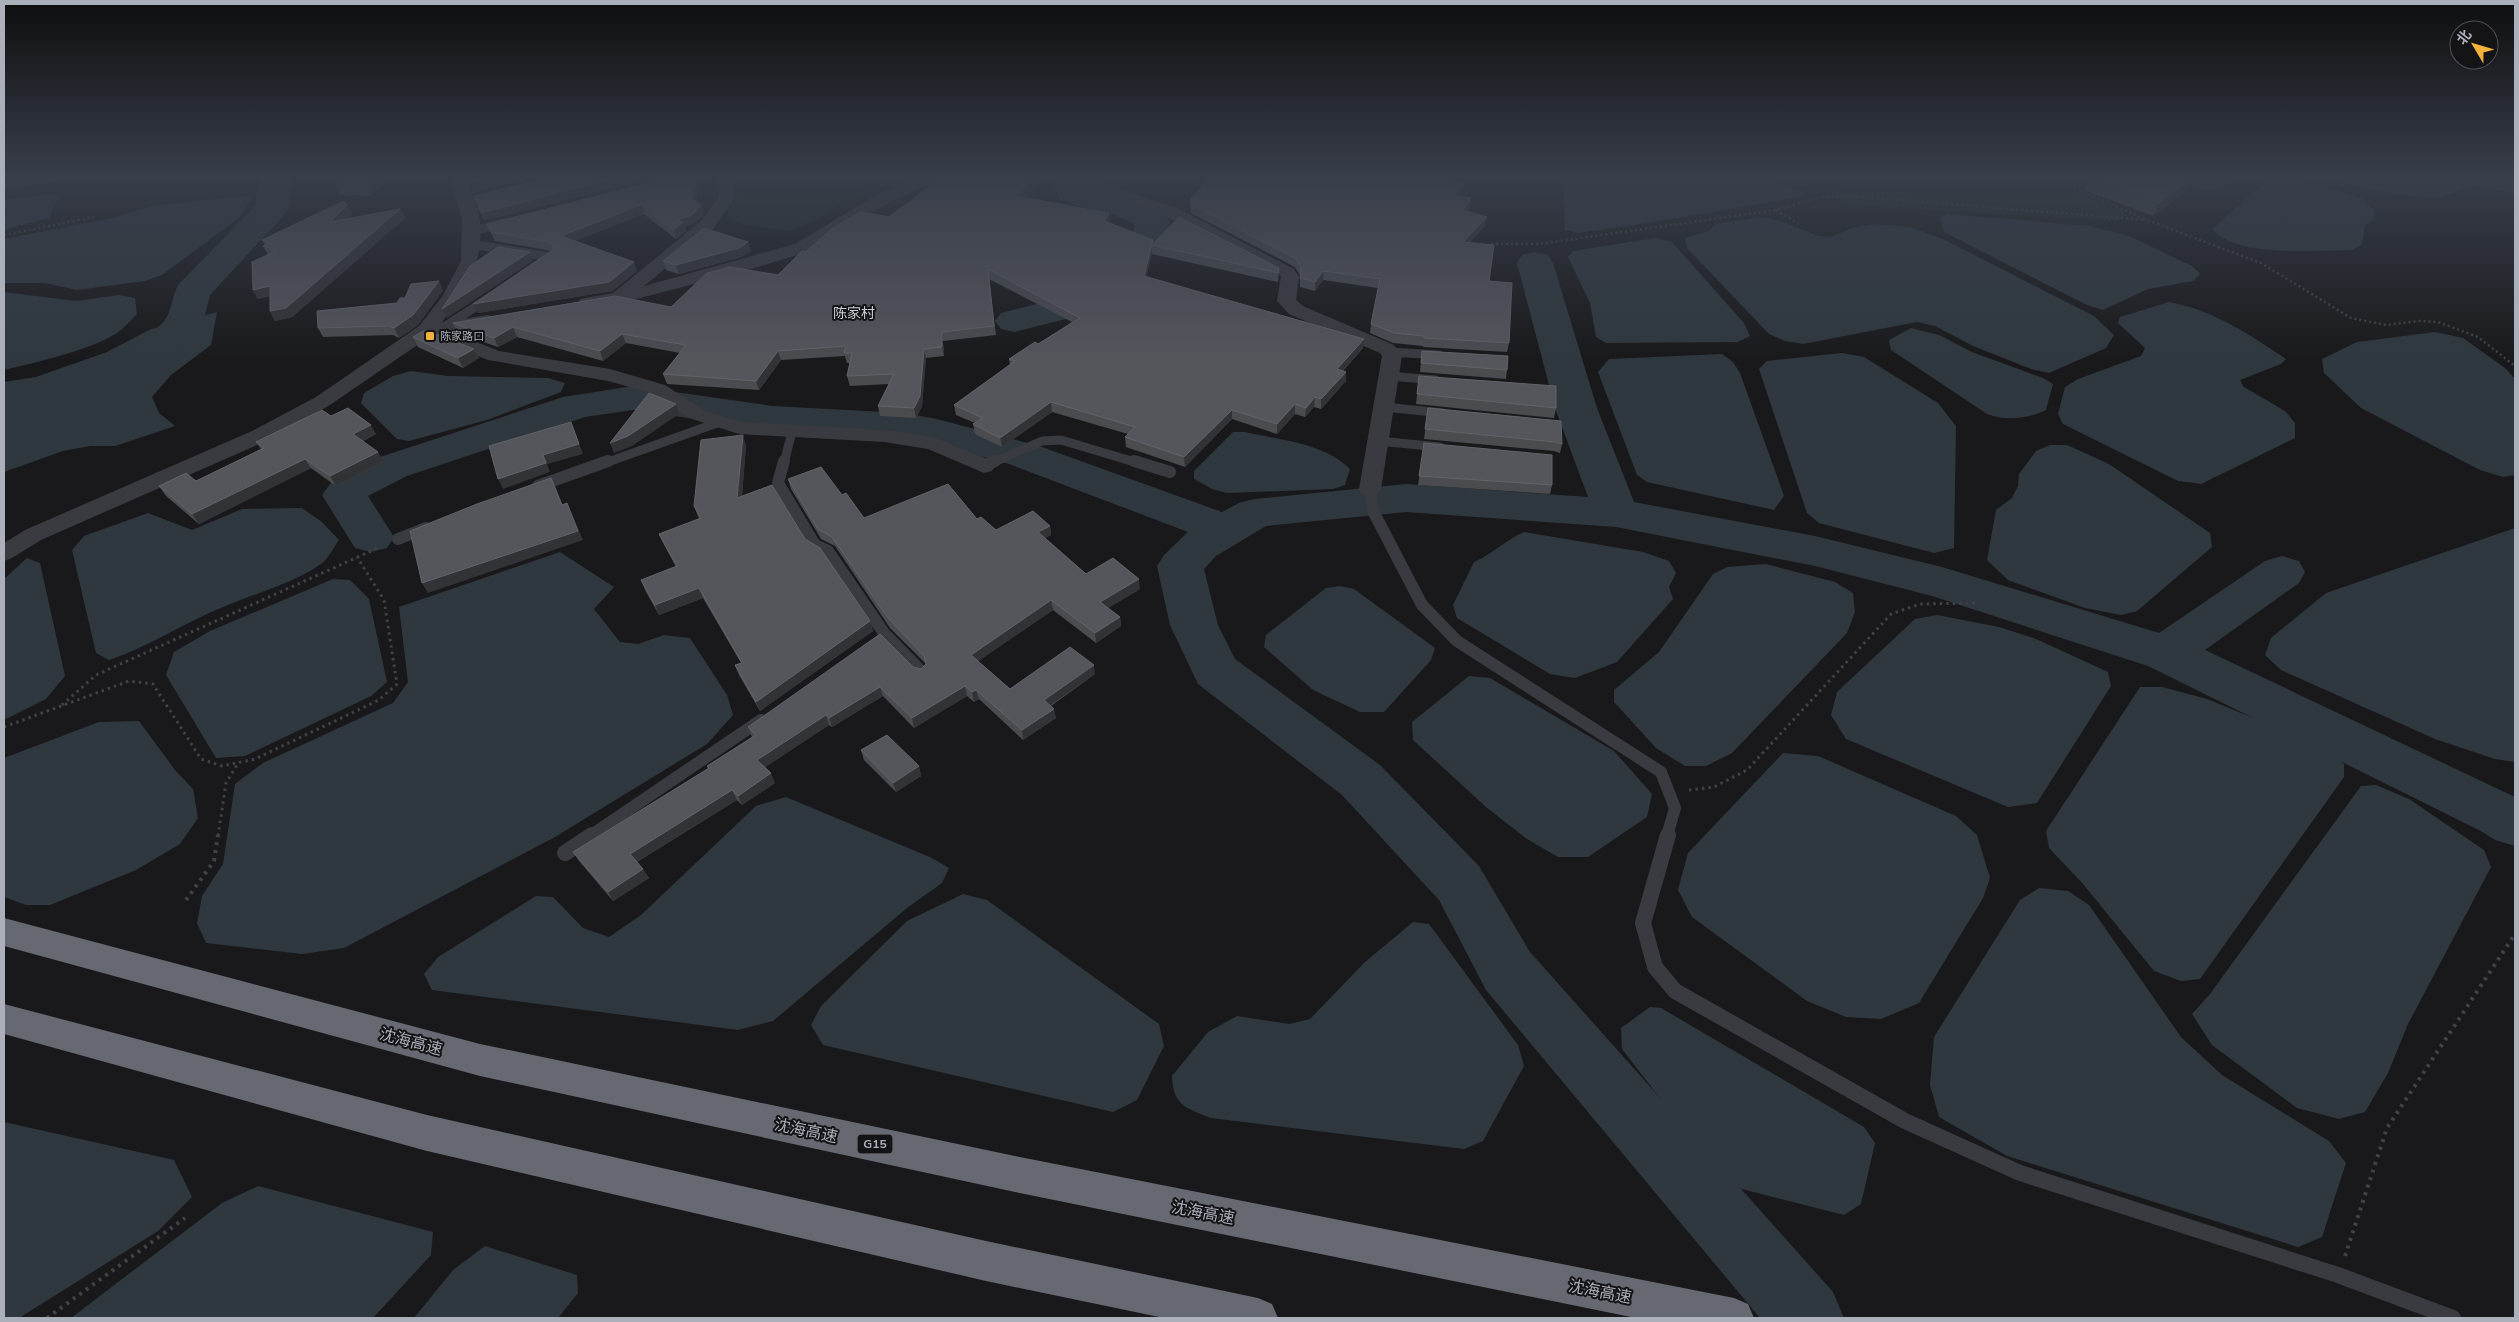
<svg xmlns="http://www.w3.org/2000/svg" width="2519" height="1322" viewBox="0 0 2519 1322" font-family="Mulish,'Noto Sans SC',sans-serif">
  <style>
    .green { fill: #212922 }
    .water { fill: #2f383f }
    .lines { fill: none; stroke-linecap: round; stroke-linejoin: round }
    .river { fill: #2f383f; fill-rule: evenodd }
    .path-far2 { stroke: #404247; stroke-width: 2.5; stroke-dasharray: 2 3; stroke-linecap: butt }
    .path-far1 { stroke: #404247; stroke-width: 3; stroke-dasharray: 2.5 4; stroke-linecap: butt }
    .path { stroke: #404247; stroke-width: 4; stroke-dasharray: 3 5; stroke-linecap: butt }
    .lane-far2 { stroke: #3a3b40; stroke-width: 9 }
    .lane-far1 { stroke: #3a3b40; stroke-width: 12 }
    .lane { stroke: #3a3b40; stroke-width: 16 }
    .street { fill: #3a3b40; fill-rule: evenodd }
    .highway { fill: #666971; fill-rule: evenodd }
    .wall { fill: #4a4c50 }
    .shaded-wall { fill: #323336 }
    .building { fill: #55565c; stroke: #62646a }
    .poi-dot { fill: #f1b13b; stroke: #141416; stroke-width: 2 }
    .labels { text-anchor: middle; stroke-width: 4; stroke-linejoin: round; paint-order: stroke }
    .far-poi-label { font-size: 11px; fill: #abb0bb; stroke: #141416; text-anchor: start }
    .shield { fill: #141416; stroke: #7e818a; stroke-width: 1 }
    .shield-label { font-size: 12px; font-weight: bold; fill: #abb0bb }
    .far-quarter-label { font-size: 14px; fill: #cccfd7; stroke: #141416 }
    .near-street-label { font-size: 16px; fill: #abb0bb; stroke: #141416 }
  </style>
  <rect width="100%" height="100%" fill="#19191b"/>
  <!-- green -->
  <path class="green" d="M740,176h135l-13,15 -56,34 -18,6 -47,-7 -14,-6 14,-35z
    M1817,176h220l85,35 6,6 -15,4 -260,-16 -19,-6 -2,-5 11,-7 -5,-6z"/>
  <!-- water -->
  <path class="water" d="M4,176h64l-18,7 -46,6z
    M1572,176h180l54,16 -6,5c-74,13 -147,26 -222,36l-13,-3 -2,-49z
    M2163,176h74c-4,3 -8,8 -13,10 -16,10 -45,-5 -61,-10z
    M2270,178h18l48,12 27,9 11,11 -1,10 -8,5 -3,19 -9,6c-34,0 -118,8 -141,-21z
    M48,194l11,2 -10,22 -45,12v-30z
    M244,196l7,3 -11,18 -78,58 -17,6 -68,9 -32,-7h-41v-44l108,-21 39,-12z
    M1947,214l143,12 39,10 63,30 8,8 -7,7 -45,8 -45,21 -16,-5 -143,-73 -4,-14z
    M1762,217l16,3 40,16 13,1 24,-10 21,-3 34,3 33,12 151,77 20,19 -8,13 -57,25 -18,-4 -58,-23 -38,-20 -18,-4 -114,22 -18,-3 -16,-7 -82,-86 -2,-10 24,-7 6,-7z
    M1656,238l16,4 72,81 6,13 -12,6 -132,1 -10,-6 -6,-34 -22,-46 5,-6z
    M4,292l72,9 43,-6 16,3 2,16c-6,6 -13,14 -20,19 -29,18 -80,29 -113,37z
    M2169,302c44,8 80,32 117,57l-5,5 -41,16 4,7 41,24 10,12v15l-94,46 -23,-3 -115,-57 -5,-10 7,-27 13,-8 63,-23 4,-8 -27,-25 2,-6z
    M217,312l-6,33 -40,30 -19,22 7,16 16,13 -60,20h-25l-27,5 -59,21v-90l32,-5 71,-25 44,-23z
    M1911,328l28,7 33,17 71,26 10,6 -7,26c-18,9 -41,11 -59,4l-96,-64 -2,-10z
    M2435,332l28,6 42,30 10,11v96l-12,2 -23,-7 -119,-62 -37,-35 -2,-14 35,-17z
    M1842,353l22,4 74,46 18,23 -2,122 -20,5 -115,-30 -12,-10 -48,-144 8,-8z
    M1722,354l11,8 7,11 44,123 -10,14 -127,-28 -10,-7 -39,-103 11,-13z
    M411,371l37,5 100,2 17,5 -4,9 -74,28 -78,21 -12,-2 -36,-36 3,-10 29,-17z
    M1233,432h12c35,8 79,11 105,37l-5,16 -12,4 -106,4 -15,-4 -18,-10v-8z
    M2050,445h17l42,19 101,69 2,14 -75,64 -16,4 -36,-7 -77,-28 -21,-20 9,-50 16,-12 6,-12 1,-12 17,-23z
    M302,508l20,14 17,18c-5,7 -11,19 -18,24 -29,20 -66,29 -98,43 -39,16 -75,40 -114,53l-13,-7 -24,-103 12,-14 64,-23 44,17 50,-21z
    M2515,528v234l-20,-3 -60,-20 -154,-69 -16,-15 6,-17 55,-45z
    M1524,532l119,20 26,9 7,12 -7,14 4,12 -56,63 -42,16 -25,-4 -93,-56 -4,-13 21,-43c19,-8 31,-22 50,-30z
    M560,552l54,35 -20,22 26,33 18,2 26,-9 26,3 37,57 6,20 -26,29 -152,93 -211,111 -42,6 -96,-11 -9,-20 5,-27 21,-32 12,-80 28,-21 130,-60 15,-21 -9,-75z
    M27,558l13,5 25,113 -19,23 -42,21v-141z
    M1766,564l69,18 18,11 2,19 -8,21 -115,120 -26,13h-21l-29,-18 -42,-46v-12l45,-38 54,-78 14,-7z
    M333,579l17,1 19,19 18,83 -16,14 -126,60 -29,2 -50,-83 8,-23 36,-21z
    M1340,586l14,3 81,59 -4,12 -47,52h-24l-47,-22 -49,-43 2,-12 60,-47z
    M1937,615l62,12 37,12 72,33 3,14 -74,117 -29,4 -162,-68 -15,-24 6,-23 78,-73z
    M1469,676l21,2 124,73 38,43 -5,23 -59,40h-30l-31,-18 -41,-32 -73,-67 -1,-18z
    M2140,687h22l45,12 117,48 20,17v13l-144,202 -19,2 -27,-10 -71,-87 -34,-36 -3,-17z
    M139,721l36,49 18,19 5,29 -18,26 -44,26 -86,35h-24l-22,-8v-139l95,-36z
    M1783,753l35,3 138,60 21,19 13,43 -7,20 -64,105 -38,16 -35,-2 -39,-16 -115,-84 -14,-27 10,-37z
    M2376,785l33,14 75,51 7,17 -83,157 -20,49 -23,39 -26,7 -42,-11 -85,-63 -20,-31 18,-20 151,-208z
    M786,797l146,61 17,10 -7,15 -35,25 -134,113 -35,9 -306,-40 -8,-16 14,-17 98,-61 17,1 30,31 26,9 32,-22 115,-109z
    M2039,888l29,3 21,14 92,132 41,38 107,66 17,22 -24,74 -24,10 -291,-91 -68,-39 -9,-32 4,-48 86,-137z
    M963,894l24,6 172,124 5,22 -27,54 -24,12 -290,-67 -12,-20 10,-19 86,-85z
    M1413,922l16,2 89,121 6,21 -41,75 -19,8 -253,-31c-25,-10 -38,-12 -39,-42l36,-44 29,-16 52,8 21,-5 55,-57z
    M1650,1007l11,1 203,119 11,16 -14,61 -17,11 -106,-27 -28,-25 -88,-114 -1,-21z
    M4,1122l170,38 18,37 -34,34 -139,87h-15z
    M258,1186l175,46 -2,23 -58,63h-302l151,-115z
    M485,1246l92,29 1,18 -20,25h-144l39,-48z"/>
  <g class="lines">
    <!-- river -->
    <path class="river" d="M260,176h32l-3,32 -5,7 -74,80 -6,25 -23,29 -34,25 -14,4 -14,-4 -6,-8c13,-19 37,-28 52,-46 7,-10 7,-25 14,-36l76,-78z
      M1060,176h35l-8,11c28,10 65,9 83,35l-2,13 -68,66 -34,18 -52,13 -13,-3 -6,-8 6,-8 39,-10 34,-18 59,-54 2,-6c-21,-14 -51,-16 -75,-25l-7,-15z
      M2340,176l95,2 7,-2h73v18l-38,-9 -41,13 -42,-4 -50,-11z
      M1535,252l13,3 5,8 44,145 37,94 181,34 127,31 217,66 106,-72 17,-5 17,5 6,11 -6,11 -94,67 310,147v49l-20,-6 -16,-10 -331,-164 -216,-70 -117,-30 -199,-39 -210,-15 -140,14 -50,30 -12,13 14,56 17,34 145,106 99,101 51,86 303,340 11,26h-84l-274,-328 -47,-90 -97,-105 -144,-111 -28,-59 -13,-59 7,-11 24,-23 -179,-68 -75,-20 -31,-5 -131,-9 -139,-20 -48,7 -178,59 -39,20 26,41 -7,11 -16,4 -16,-4 -33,-53 14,-19 41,-18 186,-61 70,-11 139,20 131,7 34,6 102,27 183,66 17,-9 16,-4 151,-15 182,13 -33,-89 -38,-145 5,-8z"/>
    <!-- path-far2 -->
    <path class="path-far2" d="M2047,176l100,44 114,43 90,55 35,7 33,-4 19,1 40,15 37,29
      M1776,210l26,16
      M4,235l90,-18
      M1491,244h48l237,-34 45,-13 29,-1 297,24"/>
    <!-- path-far1 -->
    <path class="path-far1" d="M62,705l34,-30 284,-128
      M4,727l125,-46 24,3 48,75 21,7 33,-7 124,-59 18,-16 -13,-84 -27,-43
      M1689,790l25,-3 33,-17 144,-156 29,-10 58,-1
      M218,836l8,-53 13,-21"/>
    <!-- path -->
    <path class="path" d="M186,900l28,-39 4,-26
      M2345,1256l42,-128 128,-194
      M47,1318l138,-100"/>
    <!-- lane-far2 -->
    <path class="lane-far2" d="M470,232l34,-9
      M470,244l81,13
      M441,329l48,-31
      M1389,352l50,3
      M1389,376l47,4
      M1384,407l59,6
      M1378,441l62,6
      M605,463l115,-41
      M784,463l8,-31
      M992,463l50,-22 19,-1 77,23"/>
    <!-- lane-far1 -->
    <path class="lane-far1" d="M784,461l-6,22 37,62 13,6 56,82 37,38
      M1134,461l36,11
      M984,466l11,-5
      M538,486l70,-25
      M1370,489l3,22 49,94 35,36 204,131 14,36 -8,28
      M398,539l28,-11
      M590,836l171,-116"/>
    <!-- lane -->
    <path class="lane" d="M1668,835l-25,88 12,44 20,24 230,130 115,52 318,102 115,43
      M565,853l27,-18"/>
    <!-- street -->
    <path class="street" d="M454,176h16c-1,17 8,29 10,45 3,44 -12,67 -38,101l46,-7 7,2 3,4 -3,4 -44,7 48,19 111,18 55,16 38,25 38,12 143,8 49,7 59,24 3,5 -3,5 -8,2 -56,-24 -44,-7 -145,-8 -50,-16 -38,-25 -43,-12 -120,-21 -59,-23 -99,68 -64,36 -225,99 -29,18 -8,3v-18l21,-13 227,-99 64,-34 103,-71 23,-29 19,-36 1,-42 -9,-30z
      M717,176h16l2,21 -22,32 -69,57 151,-42 83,-50 46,-18h22l-2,3 -54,23 -83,50 -59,18 -131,34 -30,5 -7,-2 -2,-4 2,-4 33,-6 88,-72 18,-24z
      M1060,176h23l94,32 117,61 5,8 -3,23 7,6 91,39 8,11 -21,133 -3,5 -8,2 -8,-2 -3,-5 23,-133 -2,-3 -91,-39 -12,-13 4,-25 -116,-60 -103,-37z"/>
    <!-- highway -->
    <path class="highway" d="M4,918l476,126 535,112 719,142 14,6 6,14h-118l-621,-126 -535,-116 -476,-130z
      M4,1004l423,111 559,126 272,57 14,6 6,14h-114l-178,-37 -559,-130 -423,-117z"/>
  </g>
  <!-- wall -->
  <path class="wall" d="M342,176h51l-22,20 -31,-1 -4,-8z
    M663,176h36l1,4 -4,22 5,3 3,9 -9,9 -10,4 1,4 -10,8 -32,-25 -70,27 63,30 -25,20 -134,22 74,-62 -57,-10 -8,-17 158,-40z
    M2090,177l95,15 -32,24 -69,-26z
    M926,179h120l-21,19 84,16 1,9 43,21 126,24 -1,14 -126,-28v-1l-6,24 217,71 -20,23 3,10 -25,28 -7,-2 -9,10 -10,-3 -18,20 -45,-15 -47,48 -59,-20 -1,-10 3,-3 -76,-22 -50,35 -27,-13 -2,-10 2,-1 -19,-8 -2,-10 56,-40 -1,-6 29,-15 34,-22 -83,-43 7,56 -53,6 1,15 -18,2 -4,48 -6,12 -36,-2 -2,-10 11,-22 -39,2 -3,-10 3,-13h-3l-2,-7 -64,4 -22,30 -92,-6 -4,-10 17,-21 -54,-10 -23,18 -86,-24 -19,10 -41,-14 -4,-10 218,-16 107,-32 28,-23 83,-35 39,-29z
    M1463,183l-1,8 -3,5 11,11 -3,5 18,14 -16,17 20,38 20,62 -2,9 -84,-5v-1l-30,-3 -23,-10 1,-9 7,-36 -55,-8 -8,11 -15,-4v-12l-5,-8 -104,-54v-4h-1v-9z
    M347,205l5,9 -5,5 53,-10 5,9 -113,99 -17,4 -5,-10v-15l-12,3 -5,-9 15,-35 -5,-9 2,-1 -3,-5z
    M751,251l-10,6 -62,17 -13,-4 -3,-9z
    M443,290l-25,35 -19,13 -6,-3 -70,2 -5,-9 79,-25 8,-5z
    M413,337l61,12 5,9 -16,10 -45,-21z
    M1422,351l85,19 -1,9 -86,-7z
    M1419,376l137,32 -2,10 -138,-14z
    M1428,408l134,36 -2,9 -6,-2 -130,-12z
    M331,416l45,18 -13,7 21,20 -48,25 -25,-18 -112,56 -33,-28 -7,-10 37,-5 65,-32 -5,-7z
    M1424,443l128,42 -2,9 -132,-9z
    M746,445l-4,51 63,43 65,82 3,10 -113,80 -21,-36 -4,-10 6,-2 -38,-65 -44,17 -14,-25 -4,-10 35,-13 -13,-24 -4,-9 40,-15 -5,-13z
    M788,479l54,16 22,23 113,1 19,11 54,-4 1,9 -6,3 41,36 54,15 -32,19 12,9 1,9 -25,17 -43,-33 -75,51 32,28 85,-15 -44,32 5,12 -33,22 -44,-41 -5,3 -7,-6 -53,32 -31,-32 -51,31 -3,-2 -64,42 10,16 -33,22 -5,-5 -100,62 12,16 -36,23 -34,-40 -6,-9 135,-83 -1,-3 45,-29 -4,-10 165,-60 8,2 5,-5 -36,-36 -55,-82 -14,-7 -30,-50z
    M861,750l58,16 2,10 -25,16 -32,-32z"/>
  <!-- shaded-wall -->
  <path class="shaded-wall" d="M380,176h13l-22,20 -4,-8z
    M500,176h39l-65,16 -4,-9z
    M622,176h31l-9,4 -160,41 -3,-8z
    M697,176h2l1,4 -5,28 -3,-9z
    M894,176h25l-24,7z
    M1038,176h8v3l-29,26 -1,-9z
    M2192,179l-7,13 -32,24 6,-13z
    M1463,183l-1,8 -8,13 1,-9z
    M1471,198l-1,9 -8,12 1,-9z
    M347,205l5,9 -18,17 -4,-9z
    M641,205l3,9 -80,31 -3,-9z
    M701,205l3,9 -9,9 -10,4 1,4 -10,8 -3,-9 4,-10z
    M400,209l5,9 -113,99 -17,4 -5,-10z
    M1109,214l1,9 -6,-2z
    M1487,217l-2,9 -23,25 1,-9z
    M1153,240v5h-1v8l-8,32v-9z
    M748,242l3,9 -10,6 -62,17 -3,-9z
    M530,252l3,9 -86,57 -5,-9z
    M634,262l3,9 -25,20 -134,22 -5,-9z
    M1323,271v9l-8,11v-9z
    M439,281l4,9 -25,35 -19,13 -5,-10z
    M270,286l5,9 -17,4 -5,-9z
    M513,327l4,10 -19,10 -4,-9z
    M942,332l1,9 1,15 -2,-9z
    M622,334l4,9 -23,18 -3,-10z
    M1364,339l-1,9 -27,30 1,-9z
    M474,349l5,9 -16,10 -5,-10z
    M924,349l2,9 -4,48 -6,12 -2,-10z
    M778,351l3,9 -22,30 -3,-9z
    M1346,372v9l-25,28v-10z
    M1315,397l-1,10 -9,10 1,-9z
    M1051,402l1,10 -50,35 -2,-9z
    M676,404l3,10 -47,32 -18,7 -4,-10z
    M1295,404v10l-18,20v-10z
    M1232,410v9l-47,48 -1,-10z
    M571,422l12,32 -36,10 3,8 -47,17 -5,-10 45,-24z
    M371,425l5,9 -18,9 -5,-9z
    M743,435l3,10 -5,63 -4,-10z
    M378,452l6,9 -48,25 -6,-10z
    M305,459l6,9 -112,56 -7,-10z
    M551,478l5,10 10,27 -4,-10z
    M567,503l16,37 -155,53 -6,-10z
    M1050,526l1,9 -11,6 -2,-9z
    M1139,579l1,10 -39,23 -1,-10z
    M699,588l4,10 -44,17 -4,-10z
    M1051,600l2,10 -80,55 -2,-10z
    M1120,617l1,9 -25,17 -1,-10z
    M870,621l3,10 -113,80 -4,-9z
    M1094,665l1,9 -50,35 -1,-9z
    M965,686l2,10 -53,32 -2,-10z
    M880,687l3,9 -51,31 -3,-9z
    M976,690l3,9 -5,3 -2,-10z
    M1054,709l2,9 -33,22 -1,-10z
    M826,715l3,10 -68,45 -4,-10z
    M919,766l2,10 -25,16 -3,-9z
    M771,773l4,10 -33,22 -4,-9z
    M732,790l5,10 -102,63 -5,-9z
    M643,869l6,9 -36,23 -5,-9z"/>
  <!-- building -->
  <path class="building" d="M342,176h38l-13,12 -31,-1z
    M469,176h31l-30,7z
    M554,176h68l-141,37 -7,-17z
    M663,176h34l-5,23 9,6 -9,10 -15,5 6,2 -10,8 -32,-25 -80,31 73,26 -25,20 -136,22 81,-55 -2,-5 -4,-2 -57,-10 -4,-8 158,-40z
    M934,176h104l-22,20 87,16 6,2 -5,7 49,19 -9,36 220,63 -27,30 9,3 -25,27 -6,-2 -9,11 -11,-4 -18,20 -45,-14 -48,47 -59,-20 10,-10 -84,-25 -51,36 -27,-14 10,-6 -29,-13 61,-44 -6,-2 26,-17 3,2 42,-26 -92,-49 6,57 -52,6v15l-18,2 -4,47 -6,12 -36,-2 16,-32 -47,2 5,-23h-8l2,-7 -68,5 -22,30 -93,-7 23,-29 -64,-11 -22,17 -87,-24 -19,11 -41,-15 162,-27 56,11 36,-34 23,-6 48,8 24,-24 4,1 24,-22 30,-18 29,5 48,-36 -11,-2z
    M1212,176h214l37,7 -8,12 16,3 -8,12 24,7 -24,25 31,3 -5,36 23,2 -3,60 -85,-5v-2l-30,-3 -23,-9 9,-45 -57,-8 -8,11 -15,-4 1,-11 -6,-9 -104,-54 3,-3 -4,-1z
    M2092,176h90l10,3 -33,24 -69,-26z
    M344,201l3,4 -17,17 70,-13 -114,99 -16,3v-25l-17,4 -1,-28 24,-11 -13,-5 7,-3 -8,-3z
    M1179,217l100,51 -1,5 -126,-28z
    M704,228l44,14 -9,6 -63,17 -13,-4z
    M498,247l32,5 -88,57 28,-43z
    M439,281l-26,34 -19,13 -6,-2 -70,2 -1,-17 80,-8 3,-5h5l6,-14z
    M425,330l49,19 -16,9 -45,-21z
    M1422,351l86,5 -1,14 -86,-7z
    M1419,376l137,10v22l-139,-14z
    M649,393l27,11 -48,32 -18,7z
    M348,408l23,17 -18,9 25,18 -48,24 -25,-17 -113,55 -33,-28 27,-13 10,8 68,-33 -8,-6 66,-32 9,6z
    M1428,408l133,13 1,23 -7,-2 -130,-13z
    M571,422l8,22 -36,11 3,8 -48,16 -9,-33z
    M743,435l-6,63 35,-13 33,54 15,9 50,73 -114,81 -21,-37 7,-2 -43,-75 -44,17 -14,-25 36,-14 -18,-32 42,-16 -7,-12 7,-66z
    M1424,443l128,12v30l-133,-9z
    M821,467l21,28 4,-2 18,25 84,-34 29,35 4,-2 15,13 37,-19 17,15 -12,6 48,42 27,-16 26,21 -39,23 20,15 -25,16 -44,-33 -80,55 39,34 60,-42 24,18 -50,35 10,9 -32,21 -46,-40 -4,2 -7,-6 -53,32 -32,-31 -51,31 -3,-3 -69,45 14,13 -33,23 -6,-6 -102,64 13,15 -35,23 -35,-40 136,-84 -2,-2 49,-31 -8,-8 132,-93 33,33 8,2 5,-5 -2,-8 -36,-38 -56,-81 -14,-8 -30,-50z
    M551,478l11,27 5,-2 11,28 -156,52 -12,-52 67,-27z
    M887,735l32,31 -26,17 -32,-33z"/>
  <!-- sky -->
  <linearGradient id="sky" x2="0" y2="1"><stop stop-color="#0e0e0f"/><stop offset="0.49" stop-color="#383e4a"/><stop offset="1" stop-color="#383e4a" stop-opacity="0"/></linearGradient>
  <rect width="2519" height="361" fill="url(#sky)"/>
  <!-- markers -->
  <rect class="poi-dot" x="425" y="331" width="10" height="10" rx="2.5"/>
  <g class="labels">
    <!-- far-poi labels -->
    <g class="far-poi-label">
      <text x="440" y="340">陈家路口</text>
    </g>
    <!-- shield labels -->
    <rect class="shield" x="857.5" y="1134.5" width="35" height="19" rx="4"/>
    <g class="shield-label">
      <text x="875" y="1148">G15</text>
    </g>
    <!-- far-quarter labels -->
    <g class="far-quarter-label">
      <text x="854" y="318">陈家村</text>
    </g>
    <!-- near-street labels -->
    <g class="near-street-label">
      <text transform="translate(411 1041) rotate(15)" y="6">沈海高速</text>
      <text transform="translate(806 1130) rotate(12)" y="6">沈海高速</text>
      <text transform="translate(1203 1212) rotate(11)" y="6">沈海高速</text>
      <text transform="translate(1600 1291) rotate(11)" y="6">沈海高速</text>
    </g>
  </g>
  <!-- border -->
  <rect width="2519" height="1322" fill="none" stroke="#abb0bb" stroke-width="10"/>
  <!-- north arrow -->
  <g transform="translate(2474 45) rotate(308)"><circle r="24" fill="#141416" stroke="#505258"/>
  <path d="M0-4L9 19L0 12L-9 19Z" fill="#f1b13b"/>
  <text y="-8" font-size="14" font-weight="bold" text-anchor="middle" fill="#abb0bb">北</text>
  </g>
</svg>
